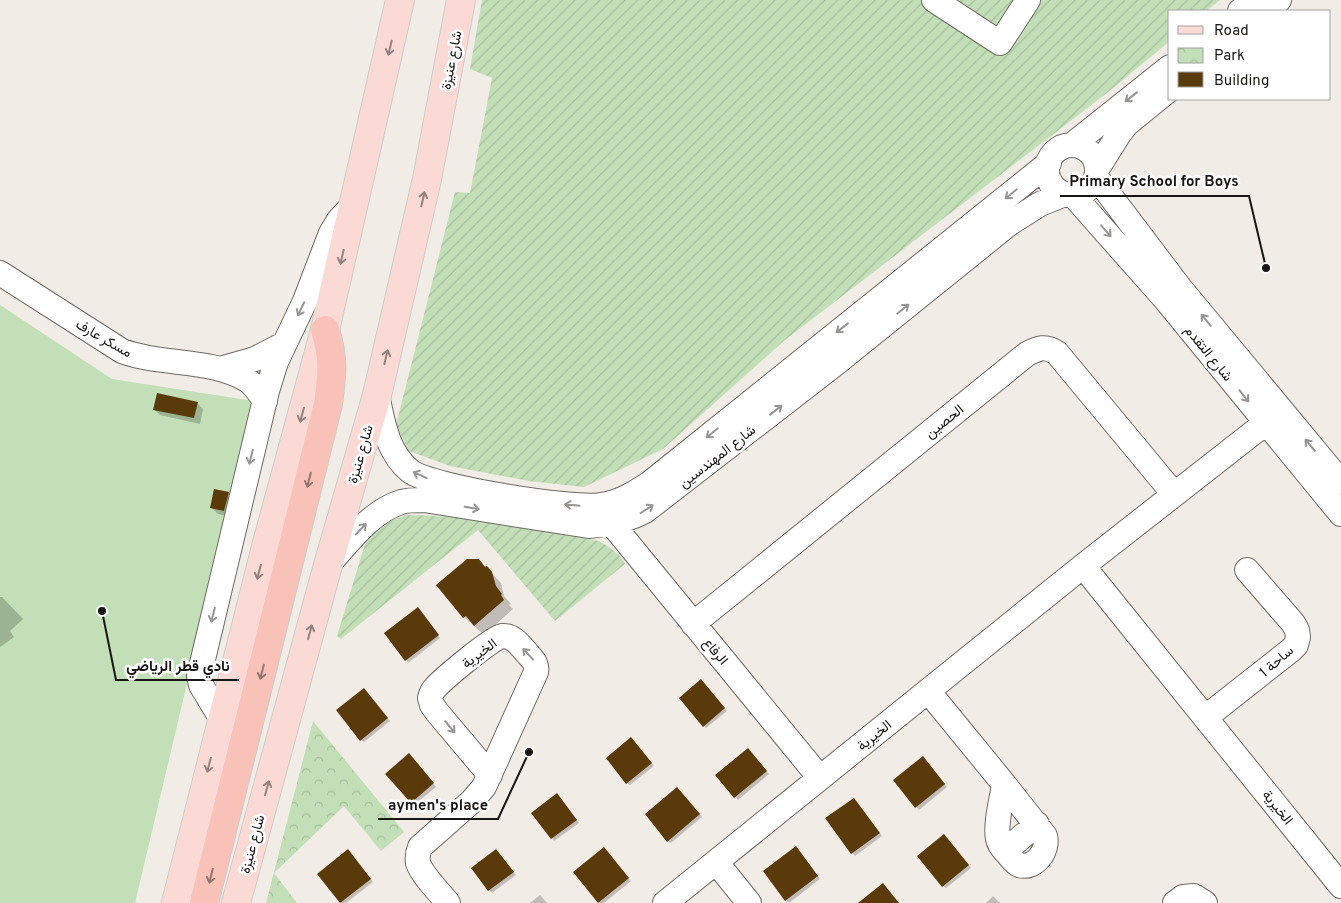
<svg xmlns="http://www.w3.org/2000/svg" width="1341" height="903" viewBox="0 0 1341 903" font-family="Overpass,Vazirmatn,sans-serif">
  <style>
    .park { fill: url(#park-crowns) }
    .garden { fill: url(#garden-furrows) }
    .pitch { fill: #c2dfb8 }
    .shadow { fill: #0003 }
    .building { fill: #5a3a0a }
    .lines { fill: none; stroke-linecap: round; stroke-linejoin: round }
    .minor-casing { stroke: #6e6a64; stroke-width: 26 }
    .major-casing { stroke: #cccccb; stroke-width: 30 }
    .highway-casing { stroke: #cccccb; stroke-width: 30 }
    .minor { stroke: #fff; stroke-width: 24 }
    .major { stroke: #fbdad5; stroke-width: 28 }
    .highway { stroke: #f9c2b9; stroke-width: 28 }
    .oneway { stroke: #95827e }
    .oneway2 { stroke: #979695 }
    .oneway3 { stroke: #94756f }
    .labels { text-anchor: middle; stroke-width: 5; stroke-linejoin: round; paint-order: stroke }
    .street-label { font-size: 14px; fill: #181614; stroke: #fff }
    .leader { fill: none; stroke: #181614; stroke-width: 2 }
    .callout-dot { fill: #181614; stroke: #fff; stroke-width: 2 }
    .callout-label { font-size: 15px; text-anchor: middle; font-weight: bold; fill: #181614; stroke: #fff; stroke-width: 5; stroke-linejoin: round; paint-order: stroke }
  </style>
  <defs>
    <pattern id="park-crowns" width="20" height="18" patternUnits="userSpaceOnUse" patternTransform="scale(1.25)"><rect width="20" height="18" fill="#c2dfb8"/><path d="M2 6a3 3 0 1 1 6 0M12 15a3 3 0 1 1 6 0" fill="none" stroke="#a6bf9d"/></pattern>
    <pattern id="garden-furrows" width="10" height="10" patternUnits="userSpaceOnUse" patternTransform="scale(1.25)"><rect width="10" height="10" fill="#c2dfb8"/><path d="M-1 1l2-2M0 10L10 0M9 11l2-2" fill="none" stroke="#a6bf9d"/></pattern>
  </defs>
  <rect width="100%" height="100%" fill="#f2ece6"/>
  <!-- park -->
  <path class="park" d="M313,721l91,111 -23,19 -37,-45 -70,67 23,30h-31z"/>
  <!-- garden -->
  <path class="garden" d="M482,0h738l-14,11h-36v30l-63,52 -322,247 -122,109 -79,38 -55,-6 -79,-15 -41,-15 -13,-26 59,-233 15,1 22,-115 -22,-9z
    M407,515c64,0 129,15 192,26 10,6 21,12 26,23l-70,57 -77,-91 -137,109 -4,-3 28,-92 11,-13 11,-9z"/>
  <!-- pitch -->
  <path class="pitch" d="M0,305l112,74 142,22 -119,502h-135z"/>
  <!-- shadow -->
  <path class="shadow" d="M197,403l6,6 -3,15 -40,-9 -6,-6z
    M228,493l6,6 -4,18 -12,-3 -6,-6z
    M479,560l22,23 3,13 7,8 -2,1 4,4 -29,26 -20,-18 -26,-31z
    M0,597h2l21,22 -13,12 4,6 -14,10z
    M420,611l20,27 -32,25 -2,-3z
    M703,683l24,28 -21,17 -2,-2z
    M366,692l24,29 -26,21 -3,-2z
    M634,742l20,24 -24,19 -3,-2z
    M751,752l18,22 -31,26 -21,-25z
    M412,758l24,29 -22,18 -27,-31z
    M925,761l22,26 -28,23 -24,-30z
    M680,791l22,26 -31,26 -3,-2z
    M560,798l19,25 -25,18 -2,-3z
    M857,802l25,34 -27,20 -28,-37z
    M947,838l24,30 -25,20 -3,-2z
    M607,851l24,30 -27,22h-5l-24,-30z
    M799,851l21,28 -31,24 -3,-3z
    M350,853l23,29 -27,21h-5l-23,-29z
    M499,853l17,22 -24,18 -19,-25z
    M540,895l7,8h-17z
    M993,896l7,7h-14z"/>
  <!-- building -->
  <path class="building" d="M157,393l41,9 -4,16 -41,-8z
    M214,489l15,3 -5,19 -14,-3z
    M467,559h12l6,8 2,-1 5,6 4,14 6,8 -1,1 3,5 -30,26 -8,-10 -3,2 -27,-33z
    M418,607l21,28 -34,26 -21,-28z
    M701,679l24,29 -22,19 -24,-29z
    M364,688l24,30 -28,23 -24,-31z
    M631,737l21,26 -26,21 -20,-26z
    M748,748l19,23 -33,27 -19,-23z
    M409,753l25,30 -23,20 -26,-29z
    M923,756l22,28 -30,24 -22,-28z
    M677,787l23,27 -33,28 -22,-28z
    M557,793l20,27 -26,19 -20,-26z
    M854,798l26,35 -29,21 -26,-36z
    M944,834l25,31 -27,22 -25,-31z
    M796,846l22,30 -33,25 -22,-30z
    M604,847l25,31 -31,25 -25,-31z
    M348,849l23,30 -31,24 -23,-29z
    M496,849l18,23 -26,19 -17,-23z
    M883,883l16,20h-41z"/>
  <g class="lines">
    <defs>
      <path id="minor" d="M934,0l66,43 28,-43
        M1240,11l14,-11
        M1265,11l14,-11
        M1072,145l98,-78
        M1047 170a25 25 0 1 1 50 0a25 25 0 1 1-50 0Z
        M1097,169l22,-35 8,-10 43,-35
        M1096,177l84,111 161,194
        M1073,195l93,105 175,214
        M0,273l122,78c40,15 88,7 125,29 8,5 13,14 18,21
        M220,369l35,-10 29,-15
        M377,395c6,28 10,57 33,76 21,16 164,39 191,34 18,-2 34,-12 49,-22l399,-320
        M612,524l208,254
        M328,565c21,-23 42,-53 73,-63 7,-2 16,-2 23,-2l165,26c21,-2 37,-5 56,-15l190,-147 175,-141 30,-19 25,-10
        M1083,566l258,320
        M693,624l334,-270c11,-6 19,-9 30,-1l117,141
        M928,691l76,93
        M1206,717l85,-67 5,-5 2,-8 -1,-7 -4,-7 -46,-53
        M221,718l-20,-33 -2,-9 68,-285 9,-29 29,-61 26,-68 8,-13 15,-16
        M1004,784l41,52c4,14 -10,34 -26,29 -5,-2 -9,-9 -13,-13 -4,-4 -7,-8 -8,-13 -3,-15 4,-40 6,-55z
        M1005,851l32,-27
        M716,862l33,41
        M448,903c-8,-10 -26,-28 -30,-40 -1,-6 0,-11 2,-16l51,-45 13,-15 52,-115c2,-8 -4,-13 -9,-19 -7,-8 -14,-18 -25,-17 -9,1 -59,43 -67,52 -3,3 -4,6 -5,10l2,7 5,7 53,63
        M665,903l418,-337 198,-155
        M1175,903l8,-6 11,-1 11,7"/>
      <path id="major" d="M176,903l91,-360 58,-213 75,-330
        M236,903l92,-338 49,-170 50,-216 34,-179"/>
      <path id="highway" d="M204,903l124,-499c4,-29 6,-45 -3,-74"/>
    </defs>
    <!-- minor casing -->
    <use href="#minor" class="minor-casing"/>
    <!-- major casing -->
    <use href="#major" class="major-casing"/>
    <!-- highway casing -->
    <use href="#highway" class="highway-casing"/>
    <!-- minor -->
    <use href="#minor" class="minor"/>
    <!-- major -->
    <use href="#major" class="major"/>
    <!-- highway -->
    <use href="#highway" class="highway"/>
  </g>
  <!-- one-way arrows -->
  <defs><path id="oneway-shaft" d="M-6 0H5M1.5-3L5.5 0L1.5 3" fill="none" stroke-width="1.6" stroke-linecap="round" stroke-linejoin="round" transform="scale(1.25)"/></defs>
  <g class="oneway">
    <use href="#oneway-shaft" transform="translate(390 48) rotate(103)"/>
    <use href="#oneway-shaft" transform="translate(423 199) rotate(-77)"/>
    <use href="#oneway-shaft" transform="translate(342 257) rotate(103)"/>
    <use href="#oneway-shaft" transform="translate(386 357) rotate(-77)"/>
    <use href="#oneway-shaft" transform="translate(302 415) rotate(105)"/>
    <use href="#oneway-shaft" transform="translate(259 572) rotate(105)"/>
    <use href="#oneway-shaft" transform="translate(310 632) rotate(-75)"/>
    <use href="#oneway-shaft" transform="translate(209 765) rotate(104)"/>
    <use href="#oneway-shaft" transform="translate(267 788) rotate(-75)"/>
  </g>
  <g class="oneway2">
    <use href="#oneway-shaft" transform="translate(1131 97) rotate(142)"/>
    <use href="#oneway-shaft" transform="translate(1011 194) rotate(141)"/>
    <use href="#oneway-shaft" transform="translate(1106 231) rotate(49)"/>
    <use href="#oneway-shaft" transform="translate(301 309) rotate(115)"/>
    <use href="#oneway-shaft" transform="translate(903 309) rotate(-39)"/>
    <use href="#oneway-shaft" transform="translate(1206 320) rotate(-129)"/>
    <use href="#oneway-shaft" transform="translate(842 328) rotate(142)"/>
    <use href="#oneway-shaft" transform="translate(1244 396) rotate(51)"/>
    <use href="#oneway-shaft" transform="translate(776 410) rotate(-38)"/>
    <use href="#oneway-shaft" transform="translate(712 433) rotate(141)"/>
    <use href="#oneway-shaft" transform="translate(1310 445) rotate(-130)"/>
    <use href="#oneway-shaft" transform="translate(251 457) rotate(104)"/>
    <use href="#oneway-shaft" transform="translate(420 475) rotate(-156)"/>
    <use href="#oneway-shaft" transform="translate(572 505) rotate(-174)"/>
    <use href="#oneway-shaft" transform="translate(472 508) rotate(9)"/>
    <use href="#oneway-shaft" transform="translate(647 509) rotate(-32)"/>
    <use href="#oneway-shaft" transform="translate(361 529) rotate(-46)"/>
    <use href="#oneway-shaft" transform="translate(213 615) rotate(104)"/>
    <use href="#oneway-shaft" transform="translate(528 654) rotate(-132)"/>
    <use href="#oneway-shaft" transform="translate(450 727) rotate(50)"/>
  </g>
  <g class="oneway3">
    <use href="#oneway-shaft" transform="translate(309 480) rotate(104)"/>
    <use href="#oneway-shaft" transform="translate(262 672) rotate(104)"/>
    <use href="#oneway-shaft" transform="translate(211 876) rotate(104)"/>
  </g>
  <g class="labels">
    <!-- street labels -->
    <g class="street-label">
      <text transform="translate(451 60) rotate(-79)" y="5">شارع عنيزة</text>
      <text transform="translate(104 338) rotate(30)" y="5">مسكر عارف</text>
      <text transform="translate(1209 353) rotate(51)" y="5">شارع التقدم</text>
      <text transform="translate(944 421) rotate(-39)" y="5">الحصين</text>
      <text transform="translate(360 454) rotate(-74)" y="5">شارع عنيزة</text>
      <text transform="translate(717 456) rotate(-38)" y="5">شارع المهندسين</text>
      <text transform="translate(716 651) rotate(50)" y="5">الرفاع</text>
      <text transform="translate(479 653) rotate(-37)" y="5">الخيرية</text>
      <text transform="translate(1276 661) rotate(-41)" y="5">ساحة 1</text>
      <text transform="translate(874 735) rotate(-39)" y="5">الخيرية</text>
      <text transform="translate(1278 807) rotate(51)" y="5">الخيرية</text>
      <text transform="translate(252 844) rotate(-75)" y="5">شارع عنيزة</text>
    </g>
  </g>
  <!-- callouts -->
  <path class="leader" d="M1266 268L1249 196H1060M102 611L116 680H239M529 752L498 819H378"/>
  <g class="callout-dot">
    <circle cx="1266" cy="268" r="5"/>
    <circle cx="102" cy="611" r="5"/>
    <circle cx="529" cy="752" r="5"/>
  </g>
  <g class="callout-label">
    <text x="1154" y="186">Primary School for Boys</text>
    <text x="178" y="671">نادي قطر الرياضي</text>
    <text x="438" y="810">aymen's place</text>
  </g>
  <!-- legend -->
  <rect x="1168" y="10" width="162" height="90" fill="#ffffff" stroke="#a3a2a1"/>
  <rect x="1178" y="26" width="25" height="8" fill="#fbdad5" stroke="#a3a2a1"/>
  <text x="1214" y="35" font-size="15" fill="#181614">Road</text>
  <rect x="1178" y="48" width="25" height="15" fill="url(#park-crowns)" stroke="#a3a2a1"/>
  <text x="1214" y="60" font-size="15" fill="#181614">Park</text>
  <rect x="1178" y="72" width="25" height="15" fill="#5a3a0a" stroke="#a3a2a1"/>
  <text x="1214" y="85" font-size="15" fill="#181614">Building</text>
</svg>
